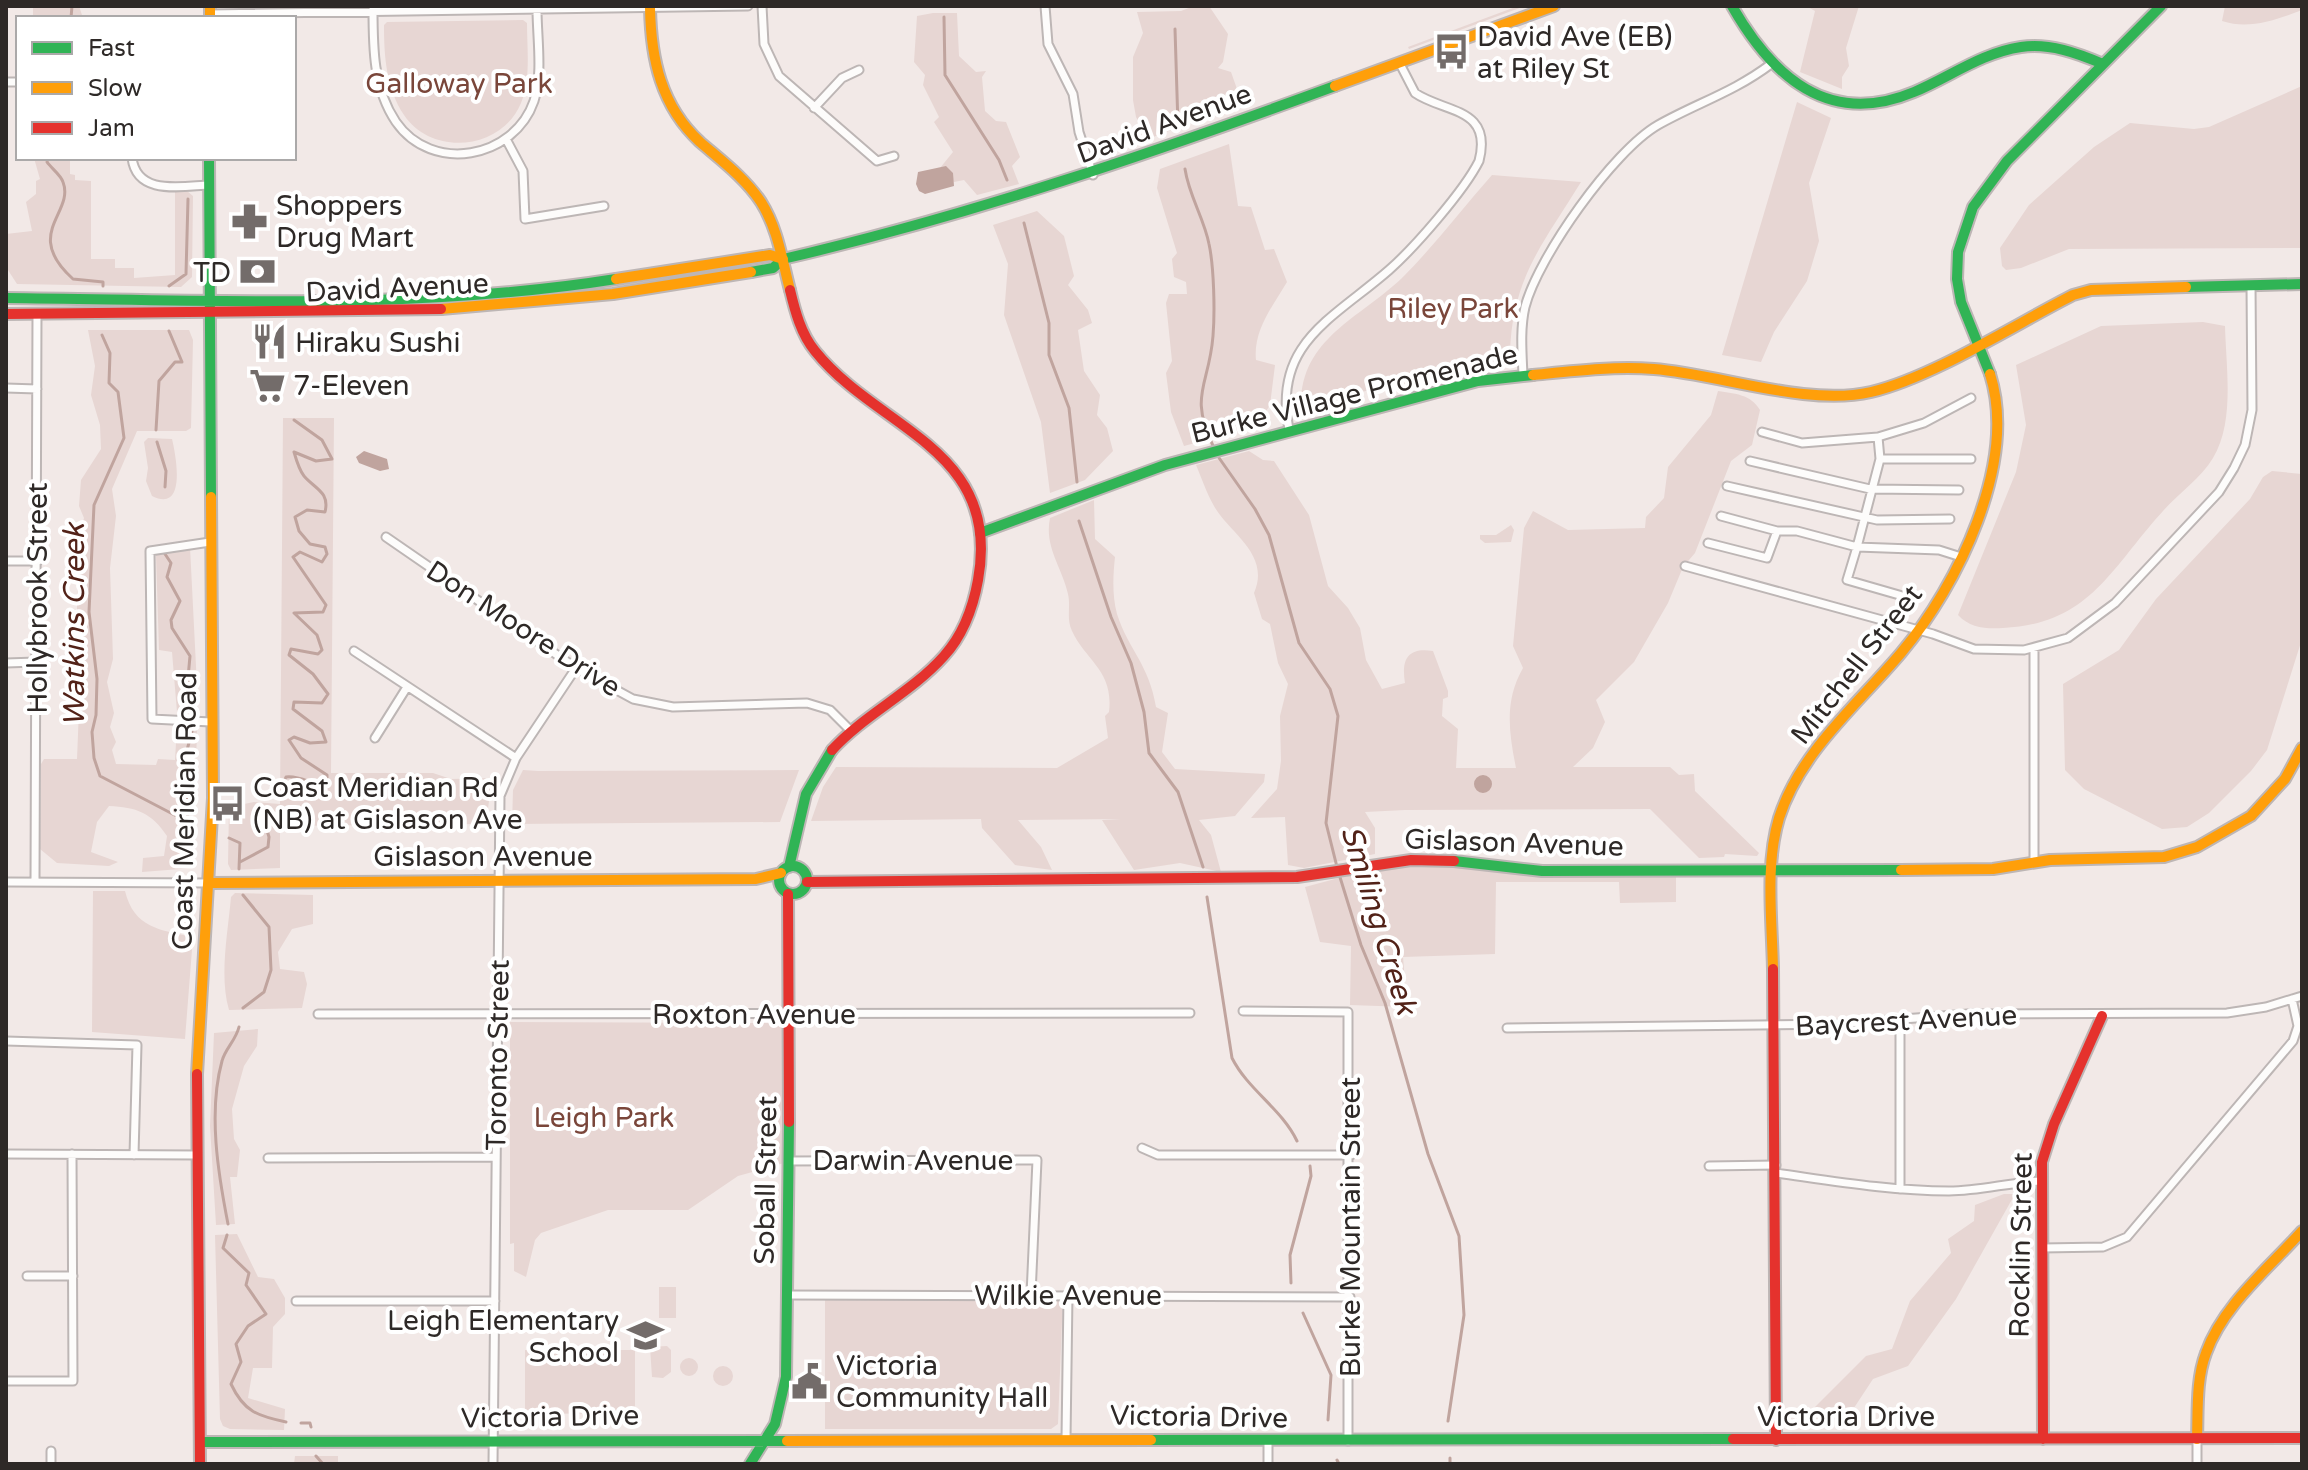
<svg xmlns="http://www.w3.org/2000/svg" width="2308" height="1470" viewBox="0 0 2308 1470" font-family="'Varela Round',sans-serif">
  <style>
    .green { fill: #e7d6d3 }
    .water { fill: #c0a49e }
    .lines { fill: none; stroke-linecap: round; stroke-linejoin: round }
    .stream { stroke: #c0a49e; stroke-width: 3 }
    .street-casing { stroke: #bdb6b5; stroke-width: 11 }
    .fast-casing { stroke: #bdb6b5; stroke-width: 14 }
    .slow-casing { stroke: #bdb6b5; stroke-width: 14 }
    .jam-casing { stroke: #bdb6b5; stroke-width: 14 }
    .street { stroke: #fdfcfb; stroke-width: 7 }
    .fast { stroke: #30b455; stroke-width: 10 }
    .slow { stroke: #ff9f0a; stroke-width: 10 }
    .jam { stroke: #e5322d; stroke-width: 10 }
    .labels { text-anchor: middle; stroke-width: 8; stroke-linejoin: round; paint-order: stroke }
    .poi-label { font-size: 28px; fill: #2e2927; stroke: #fff; text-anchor: start }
    .park-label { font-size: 28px; fill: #7a463a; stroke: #fff }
    .street-label { font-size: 28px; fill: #2e2927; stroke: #fff }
    .water-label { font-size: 30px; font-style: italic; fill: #522218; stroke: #fff }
  </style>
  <rect width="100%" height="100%" fill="#f2e9e7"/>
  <!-- green -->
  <path class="green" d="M33,6h46l4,12h-50z
    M1194,6h15l19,28 -5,28 -5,6 13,4 11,31 -94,36 -12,-22 -3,-17v-43l10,-24 -6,-21 44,-1z
    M1518,6h7l-116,43 -1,-2z
    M1806,6h53l-13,42 3,18 -7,11v12l-42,-17 15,-61z
    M2225,6h77v4c-26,10 -53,20 -80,11z
    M933,13h24l2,43 17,16 10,-1 -4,6 3,34 11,10 10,1 14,35 -8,9 7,18 -42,11 -13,-15 -10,2 -14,-14 13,-16 -19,-30 5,-5 -16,-32 2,-10 -11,-13 3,-46z
    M523,20l4,3c0,26 4,56 -6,80 -19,47 -89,54 -117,12 -18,-27 -20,-59 -20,-90l3,-3z
    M2302,86v162l-233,1 -48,19 -15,2 -4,-4 -2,-18 29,-43 65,-58 36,-24 64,6 15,-2z
    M1797,102l34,16 -22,65 10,58 -12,40 -33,51 -13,30 -39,-7z
    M1229,144l9,62 13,1 14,43 9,-1 13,33c-14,24 -34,48 -31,78l19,5 -5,40 -7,11 -24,8 1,7 -56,15 -13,-34 -5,-39 6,-12 -6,-58 3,-9h18l-1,-12 -12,-5 -2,-18 5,-6 -20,-65 3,-19z
    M34,158h36v16l5,1v5l16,1v78h24v9h19v10l41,-3v-84h12l6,5 -1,81 -11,10 -164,-3 -11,-17v-33l26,-3 -6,-29 10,-8v-13l4,-2z
    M1492,175l89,7c-38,62 -69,96 -71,171l-209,55c-2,-69 58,-89 101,-130 32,-32 60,-69 90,-103z
    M1037,211l27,25 10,40 -6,9 20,25 4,13 -14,7 6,41 16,24 -3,20 10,13 6,23 -28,29 -35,13 -9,-71 -37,-107 4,-51 -15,-39z
    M2203,322l22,4c1,41 10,96 -12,132 -12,20 -34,35 -50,53 -52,57 -73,113 -160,117 -17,1 -33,0 -45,-13l58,-143 10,-47 -10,-60 85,-39z
    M88,330h101l4,10 -2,88 -5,3h-49l-25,58 4,27 -6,52 3,91 -6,23 7,31 -4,14 6,15 -4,8 4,14 40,1 2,-6 17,1 2,-34h17l3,4 -4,138 -51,4 1,-14 21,-2 3,-20c-15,-23 -31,-29 -58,-30l-12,16 -6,30 27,10 -9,4 -52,-3 -17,-14 1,-85 3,-5h33l2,-50 -4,-33 7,-26 -5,-17v-91l7,-24 -5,-12 2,-26 20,-31 -1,-24 -9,-30 4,-29z
    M1718,391c18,3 32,3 42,19l-8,35 -21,16 -36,92 -12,14 -15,36 -34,59 -38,38 9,22 -12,26 -20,19h97l9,8 15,-1 1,17 64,62 -2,3 -32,-2 -1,3 -25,1 -49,-49 -245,1 -40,2 10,16v26l-71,14 -16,-3 -3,-48 -34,1 26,-29 4,-28 -1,-45 8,-32 -10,-21 -8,-39 -8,-5 -8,-26c17,-39 -25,-60 -40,-87 -7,-12 -12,-27 -18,-41l53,-14 14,9 11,1 35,54 19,71 20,22 12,20 6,32 16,29 23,-6c-4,-24 3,-36 28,-32l15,40v6l-5,2 -1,17 16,13 -2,39h60c-7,-35 -12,-67 7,-100l-10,-22 11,-118 9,-17 35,19 77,-2 1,-11 18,-19 4,-31 43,-52z
    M283,418h51l-3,355h102l18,6 41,-1 -6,46 -206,2v42l-49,2 -3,-6 1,-57 25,-5 26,2z
    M148,438l24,1c4,17 15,74 -20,57l-6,-15 2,-13 -4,-26z
    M2272,471l30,3v165l-35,111 -16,21 -42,42 -22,14 -25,2 -78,-40 -19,-19 -2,-86 56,-34 37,-51 94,-100 13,-22z
    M1094,500l1,39 20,18c-2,19 -3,38 2,57 11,35 32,50 39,93l12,6 -6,39 13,17 90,5 -1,8 -29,34 -36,4 12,15 10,37 -41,-9 -46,7 -32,-50 19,-1 -103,1 23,27 11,23 -37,-5 -33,-37 -1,-9 -170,2 12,-34 13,-20 221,1 51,-30 -3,-22 4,-4c5,-41 -23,-51 -37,-81 -6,-13 -1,-24 -4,-37 -6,-27 -24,-47 -18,-76z
    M1511,525l3,5 -3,12 -26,1 -5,-4v-4h16z
    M190,547l8,159 -8,6h-13l-5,-60 -13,-2 -3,-95 2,-5z
    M523,770l15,1 261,-1 -19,52 -268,2 1,-34z
    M1456,865l220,9v28l-56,1 -1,-21h-123l-1,72 -92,3 4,50 -57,-2 1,-59 -31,-4 -15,-55 75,-20z
    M93,891h32c9,37 35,39 68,46l-8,102 -93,-7z
    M235,893l78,2v29l-21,5 -14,23 2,17 24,3 3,12 -5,24 -73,2c-10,-34 -1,-78 2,-113z
    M510,1022l276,1 -2,140 -46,13 -50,34h-80l-67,23 -6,7 -9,37 -12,-6v-28l-4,1z
    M258,1029l-1,17 -13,20 -12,43 2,30 6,11 -3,27h-7l5,47 -19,1 -6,-99 4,-93z
    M2004,1194h11l-59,105 -48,67 -35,13 -27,41 -43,-1 63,-63 26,-7 18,-48 41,-48 -3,-14 26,-18 1,-16z
    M237,1234l21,43 16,2 11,19v16l-12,13 -1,41h-19l-5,30 37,11 -1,21 -54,-1 -7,-3 -3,-7 -5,-184z
    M659,1287h17v31h-17z
    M825,1294l238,1 -5,129 -7,5h-226z
    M667,1346l4,4v22l-8,6 -11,-1 -2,-30z
    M525,1350h110v63l-110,1z
    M680 1367a9 9 0 1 1 18 0a9 9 0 1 1-18 0Z
    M713 1376a10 10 0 1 1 20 0a10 10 0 1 1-20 0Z
    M295,1456h43v8h-44z"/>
  <!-- water -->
  <path class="water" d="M946,166l7,7 1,13 -29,8 -6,-3 -3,-7 2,-12z
    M364,451l23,8 2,10 -9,2 -21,-8 -3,-6z
    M1474 784a9 9 0 1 1 18 0a9 9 0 1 1-18 0Z"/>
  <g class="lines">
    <!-- stream -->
    <path class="stream" d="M944,17l1,58 54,85 8,20
      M71,18l1,-12
      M1175,29l3,97
      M48,158l-1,4c4,6 14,13 16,20 12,31 -41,51 10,97l30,3v4
      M1185,169c4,27 19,49 24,75 5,23 6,68 4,92 -4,51 -25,58 1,112
      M1024,223l25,100v32l20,53 8,74
      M169,286l17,-12 2,-75
      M102,335l8,18 -1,30 9,9 6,46 -30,67 -5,107 8,67 -1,36 -4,17 2,26 6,18 88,46
      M156,430l3,-49 16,-19h7l-13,-31
      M157,442l9,29 -1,16
      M1217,455l38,54 14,26 30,108 31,46 8,27 -12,107 11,44
      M1079,521l32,96 20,46 13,49 5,41 29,39 25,75
      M165,554l6,9 -4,14 13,24 -9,19 1,8 18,28 -3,33 4,16
      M282,786l4,-9c16,-2 28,10 41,8v-10l-26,-17 -12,-18 5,-3 16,6 16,-1 -4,-11 -29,-22 1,-7 28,1 6,-9 -15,-20 -24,-19 2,-6 27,5 4,-4 -5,-15 -23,-22 29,-1 3,-7 -33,-48 7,-5 22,10 5,-8 -2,-7 -15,-3 -11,-13 -4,-14 12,-7 18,2c5,-20 -10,-23 -21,-36 -4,-5 -8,-17 -10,-24l22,9 16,-2 -10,-19 -28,-20
      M188,822l-3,-64 7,-27
      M229,838l11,5 -1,26
      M240,862l28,-15 1,-10 -9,-30
      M1339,874l22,71 24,58 43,151 31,82 5,79 -16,106
      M1207,897l25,161c16,32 50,51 65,83
      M243,1008l21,-16 7,-22 -2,-43 -26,-32
      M228,1224c-10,-51 -20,-112 -6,-163 3,-12 14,-21 17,-34
      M227,1235l-4,13 26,25 -3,12 20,29 -18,12 -12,18 5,18 -10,22c13,28 27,32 55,38
      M1291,1283l-1,-28 21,-79 -1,-10
      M1303,1313l28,62 -3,45
      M301,1423h9l1,4
      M316,1456l7,8
      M1450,1458v6
      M1337,1460l2,4"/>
    <defs>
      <path id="street" d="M762,6l2,38 15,32 98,85 17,-5
        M1045,6l3,38 25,50 6,38 14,43
        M373,9c0,38 0,79 23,113 36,52 118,37 138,-21 9,-28 3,-63 3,-92
        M210,14l538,-8
        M6,82h12
        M814,108l28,-30 17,-8
        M506,139l17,32 2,48 79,-13
        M132,158c5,38 49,28 78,27
        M1523,375c-1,-23 -3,-46 2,-68 13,-50 88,-156 133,-182 39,-22 76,-33 113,-61
        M6,388l31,1
        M1289,430c-17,-87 44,-111 100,-160 25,-22 75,-79 90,-109 14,-54 -35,-48 -64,-68l-16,-31
        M1762,432l40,11 76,-6
        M1880,459h91
        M1750,461l120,28 89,1
        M1727,486l150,34 73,-1
        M1721,516l56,15
        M386,537l190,131 57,31 40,8 134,-4 23,7 20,20
        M210,542l-60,9 2,168 59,3
        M1708,543l59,15 10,-27h20l60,16 -10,33 66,19
        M1958,556l-19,-6 -82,-3 23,-88 -2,-22 46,-14 47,-25
        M6,561h32
        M1685,566l248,68 41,15 50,1 44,-12 47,-35 104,-111 15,-24 11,-23 7,-35 -1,-125
        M2034,649v213
        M354,651l162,107
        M6,663l30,-1
        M375,738l32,-51
        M6,882l204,1
        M35,882l2,-568
        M1243,1011l105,1v429
        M318,1014l872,-1
        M1900,1018v171
        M1507,1028l331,-4 130,-10 259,-1 39,-6 36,-11
        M6,1041l131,4 -3,110
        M1142,1148l16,7h193
        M6,1154l191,1
        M268,1158l228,-1
        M789,1161l248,-1 -6,135
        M1709,1166l67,-1
        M1776,1173c57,8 115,18 173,18 32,0 61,-9 92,-10
        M2042,1248l61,-1 24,-10 166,-196 5,-15 -6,-27
        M27,1276h46
        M787,1295l563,2
        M296,1301h199
        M6,1381h67l-1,-227
        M1066,1439l2,-144
        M51,1464v-13
        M493,1464l7,-668 16,-38 60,-90
        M1268,1464v-23
        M2197,1464v-25"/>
      <path id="fast" d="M1732,6c40,70 96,122 182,86 36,-15 67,-39 107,-45 29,-4 56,6 82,17
        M209,158l2,339
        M751,272l22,-4 10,-9c189,-44 370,-106 552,-173
        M2186,287l116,-3
        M6,298c203,2 409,13 610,-19
        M1990,374l-29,-72 -4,-23 1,-27 15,-45 34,-46 154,-155
        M980,533l185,-68 313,-84 55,-6
        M1454,861l88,10 359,-1
        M779 880a14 14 0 1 1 28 0a14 14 0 1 1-28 0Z
        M789,867l17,-73 26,-44
        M1151,1440l582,-1
        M200,1442l587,-1
        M750,1464l25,-40 11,-47 3,-255"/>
      <path id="slow" d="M210,6v12
        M650,8c1,51 11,98 50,134 22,19 45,36 61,60 17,27 21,58 29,88
        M1335,86l219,-80
        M616,279l154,-24 13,4
        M441,309l172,-15 138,-22
        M1533,375c40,-4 80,-9 121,-6 65,5 154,38 217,23 62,-15 143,-67 202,-97l18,-5 95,-3
        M1901,870l92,-1 57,-9 114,-3 33,-10 54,-31 34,-37 17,-31
        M210,883l546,-4 25,-6
        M1773,969c-1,-49 -8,-105 6,-151 21,-66 79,-114 122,-165 57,-68 117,-190 89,-279
        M197,1074l16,-276 -2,-301
        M2197,1439c1,-28 -1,-60 9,-86 17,-48 63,-85 96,-122
        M787,1441l364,-1"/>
      <path id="jam" d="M790,290c5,21 11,44 25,61 63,79 187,97 163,229 -5,28 -15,55 -34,76 -33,37 -79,58 -112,94
        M6,314l435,-5
        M807,882l490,-5 114,-17 43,1
        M788,894l1,228
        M1773,969l3,471
        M197,1074l3,390
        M1733,1439l569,-1
        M2043,1439l-1,-277 12,-38 48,-108"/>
    </defs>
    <!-- street casing -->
    <use href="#street" class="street-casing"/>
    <!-- fast casing -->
    <use href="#fast" class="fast-casing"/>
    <!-- slow casing -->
    <use href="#slow" class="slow-casing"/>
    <!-- jam casing -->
    <use href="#jam" class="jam-casing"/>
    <!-- street -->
    <use href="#street" class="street"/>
    <!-- fast -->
    <use href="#fast" class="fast"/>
    <!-- slow -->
    <use href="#slow" class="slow"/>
    <!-- jam -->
    <use href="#jam" class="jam"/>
  </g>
  <!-- icons -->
  <defs>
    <symbol id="bus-bare" viewBox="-9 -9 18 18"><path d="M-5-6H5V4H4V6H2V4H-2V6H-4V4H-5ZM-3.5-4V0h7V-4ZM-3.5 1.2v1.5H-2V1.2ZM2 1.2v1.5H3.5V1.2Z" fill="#736c6a" stroke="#fff" stroke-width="2.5" paint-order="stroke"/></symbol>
    <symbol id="pharmacy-bare" viewBox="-9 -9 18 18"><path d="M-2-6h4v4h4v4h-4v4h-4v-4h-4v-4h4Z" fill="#736c6a" stroke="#fff" stroke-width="2.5" paint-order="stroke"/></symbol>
    <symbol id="bank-bare" viewBox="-9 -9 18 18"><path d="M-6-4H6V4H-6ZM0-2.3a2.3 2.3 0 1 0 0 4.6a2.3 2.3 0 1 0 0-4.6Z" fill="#736c6a" stroke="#fff" stroke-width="2.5" paint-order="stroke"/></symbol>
    <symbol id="restaurant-bare" viewBox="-9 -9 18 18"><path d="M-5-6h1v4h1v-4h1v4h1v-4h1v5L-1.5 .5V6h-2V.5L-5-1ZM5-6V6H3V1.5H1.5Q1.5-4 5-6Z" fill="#736c6a" stroke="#fff" stroke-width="2.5" paint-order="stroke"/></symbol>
    <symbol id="supermarket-bare" viewBox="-9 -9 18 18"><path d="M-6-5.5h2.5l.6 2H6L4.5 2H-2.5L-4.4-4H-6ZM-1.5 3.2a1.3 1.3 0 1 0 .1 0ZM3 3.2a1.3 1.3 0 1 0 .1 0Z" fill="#736c6a" stroke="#fff" stroke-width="2.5" paint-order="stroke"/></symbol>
    <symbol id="school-bare" viewBox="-9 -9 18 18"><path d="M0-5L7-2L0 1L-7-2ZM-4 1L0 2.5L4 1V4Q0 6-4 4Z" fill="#736c6a" stroke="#fff" stroke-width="2.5" paint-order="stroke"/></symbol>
    <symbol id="civic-bare" viewBox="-9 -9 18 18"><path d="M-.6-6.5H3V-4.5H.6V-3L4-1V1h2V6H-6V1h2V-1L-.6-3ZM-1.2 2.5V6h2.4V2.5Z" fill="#736c6a" stroke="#fff" stroke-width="2.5" paint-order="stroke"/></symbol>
  </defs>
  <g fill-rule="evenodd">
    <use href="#bus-bare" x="1426" y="26" width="51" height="51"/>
    <use href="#pharmacy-bare" x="224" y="196" width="51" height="51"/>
    <use href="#bank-bare" x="232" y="246" width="51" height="51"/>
    <use href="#restaurant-bare" x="244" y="316" width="51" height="51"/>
    <use href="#supermarket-bare" x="242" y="360" width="51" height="51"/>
    <use href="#bus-bare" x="202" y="778" width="51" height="51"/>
    <use href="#school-bare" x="620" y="1310" width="51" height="51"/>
    <use href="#civic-bare" x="784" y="1356" width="51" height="51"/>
  </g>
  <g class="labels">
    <!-- poi labels -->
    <g class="poi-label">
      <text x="1477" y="46">David Ave (EB)<tspan x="1477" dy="32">at Riley St</tspan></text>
      <text x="276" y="215">Shoppers<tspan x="276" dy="32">Drug Mart</tspan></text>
      <text x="231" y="282" text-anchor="end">TD</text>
      <text x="295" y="352">Hiraku Sushi</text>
      <text x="293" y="395">7-Eleven</text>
      <text x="253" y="797">Coast Meridian Rd<tspan x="253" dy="32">(NB) at Gislason Ave</tspan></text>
      <text x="619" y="1330" text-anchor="end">Leigh Elementary<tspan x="619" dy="32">School</tspan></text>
      <text x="836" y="1375">Victoria<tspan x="836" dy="32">Community Hall</tspan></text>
    </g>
    <!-- park labels -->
    <g class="park-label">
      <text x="459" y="93">Galloway Park</text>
      <text x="1453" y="318">Riley Park</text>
      <text x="604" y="1127">Leigh Park</text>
    </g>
    <!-- street labels -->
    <g class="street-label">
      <text transform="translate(1164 123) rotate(-20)" y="10">David Avenue</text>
      <text transform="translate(397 287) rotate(-3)" y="10">David Avenue</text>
      <text transform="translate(1354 393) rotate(-14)" y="10">Burke Village Promenade</text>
      <text transform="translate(37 598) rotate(-90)" y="10">Hollybrook Street</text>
      <text transform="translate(524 628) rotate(33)" y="10">Don Moore Drive</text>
      <text transform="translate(1856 664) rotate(-52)" y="10">Mitchell Street</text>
      <text transform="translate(184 811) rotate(-89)" y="10">Coast Meridian Road</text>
      <text transform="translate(1514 842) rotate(2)" y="10">Gislason Avenue</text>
      <text x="483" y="866">Gislason Avenue</text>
      <text x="754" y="1024">Roxton Avenue</text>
      <text transform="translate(1906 1020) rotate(-3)" y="10">Baycrest Avenue</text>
      <text transform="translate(497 1055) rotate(-89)" y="10">Toronto Street</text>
      <text x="913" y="1170">Darwin Avenue</text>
      <text transform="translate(765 1180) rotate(-89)" y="10">Soball Street</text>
      <text transform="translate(1350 1227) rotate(-90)" y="10">Burke Mountain Street</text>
      <text transform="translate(2020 1245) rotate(-89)" y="10">Rocklin Street</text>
      <text x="1068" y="1305">Wilkie Avenue</text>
      <text transform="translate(550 1416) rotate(-1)" y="10">Victoria Drive</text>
      <text transform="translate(1199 1416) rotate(1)" y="10">Victoria Drive</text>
      <text x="1846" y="1426">Victoria Drive</text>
    </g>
    <!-- water labels -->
    <g class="water-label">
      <text transform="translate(74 625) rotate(-90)" y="10">Watkins Creek</text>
      <text transform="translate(1379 920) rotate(73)" y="10">Smiling Creek</text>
    </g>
  </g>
  <!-- border -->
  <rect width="2308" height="1470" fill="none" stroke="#2e2927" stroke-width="16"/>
  <!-- legend -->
  <rect x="16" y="16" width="280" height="144" fill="#ffffff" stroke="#aba9a9" stroke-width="2"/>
  <rect x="32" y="42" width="40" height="12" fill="#30b455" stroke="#aba9a9" stroke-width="2"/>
  <text x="88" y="56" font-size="24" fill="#2e2927">Fast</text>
  <rect x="32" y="82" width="40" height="12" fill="#ff9f0a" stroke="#aba9a9" stroke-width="2"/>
  <text x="88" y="96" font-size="24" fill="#2e2927">Slow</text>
  <rect x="32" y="122" width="40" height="12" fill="#e5322d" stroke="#aba9a9" stroke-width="2"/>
  <text x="88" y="136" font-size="24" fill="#2e2927">Jam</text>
</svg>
